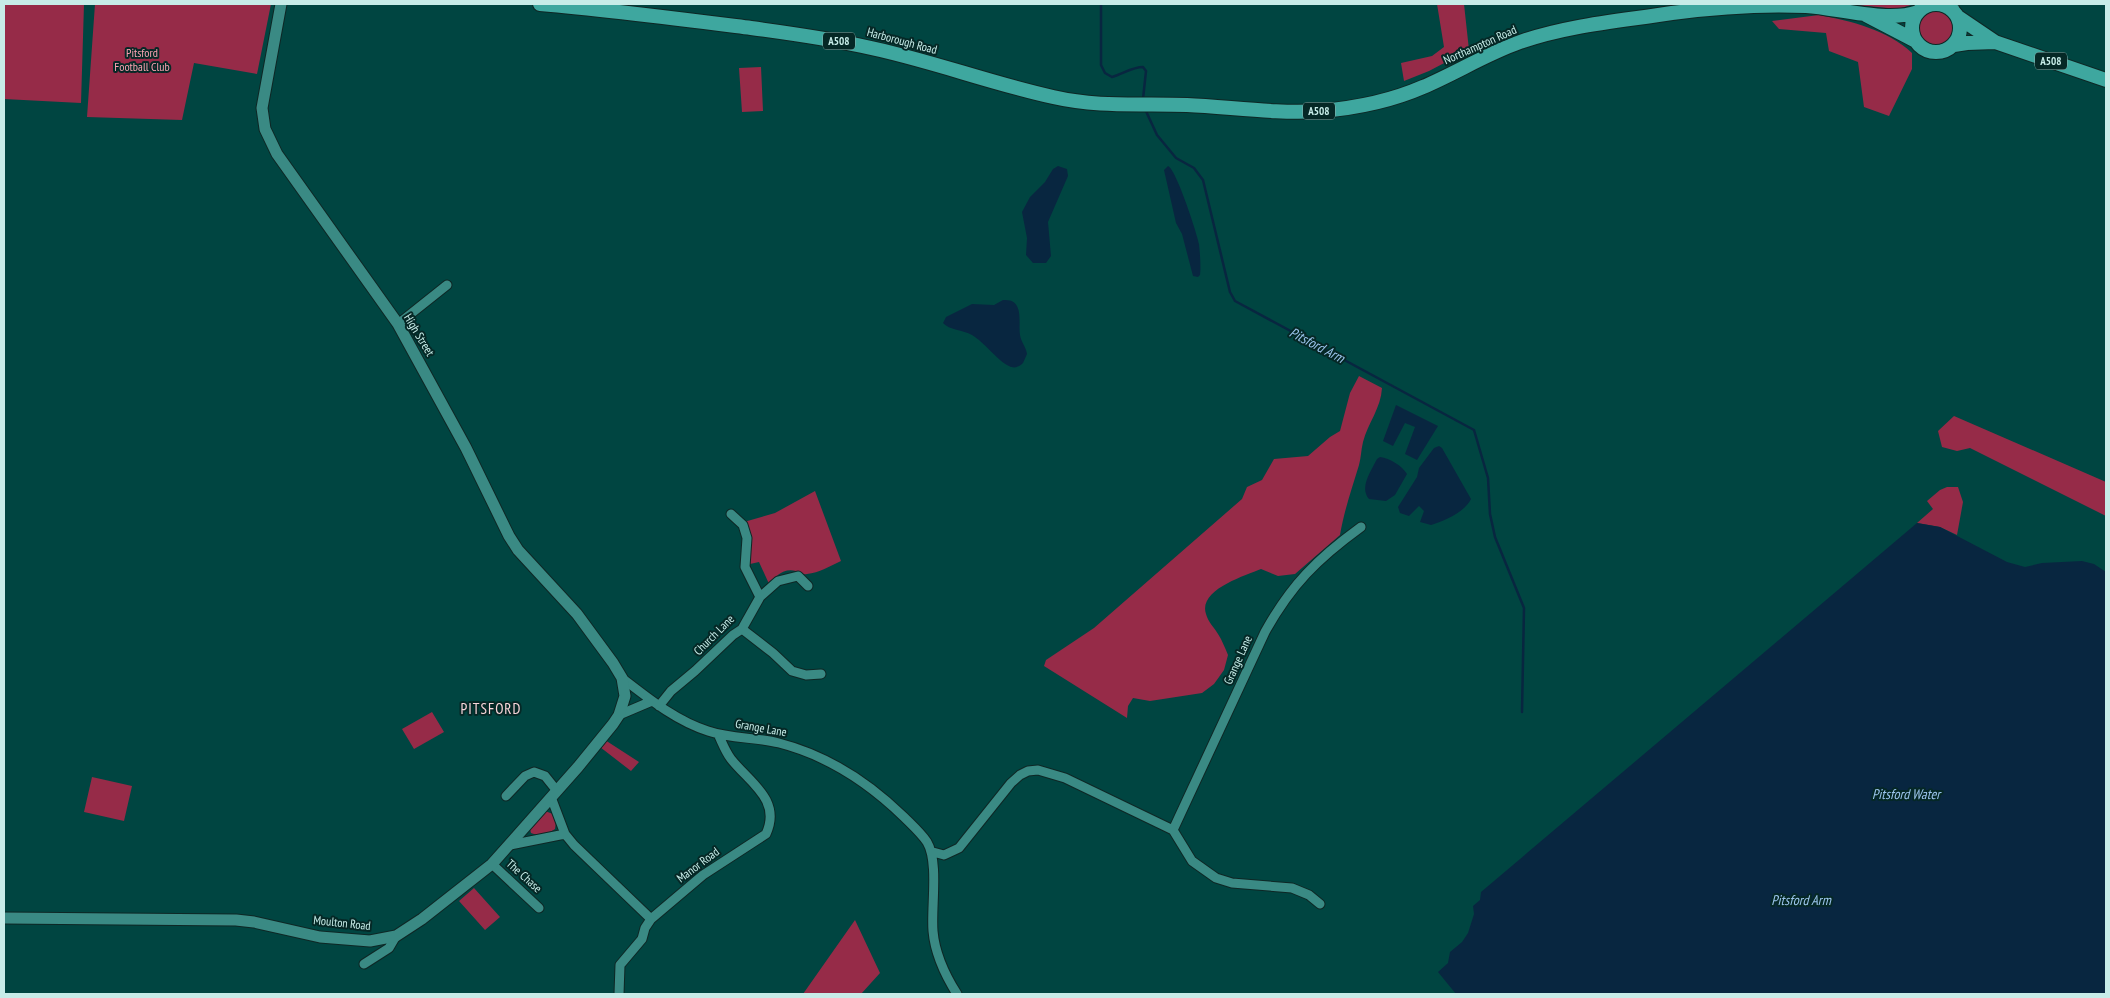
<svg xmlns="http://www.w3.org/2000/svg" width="2110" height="998" viewBox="0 0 2110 998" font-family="'PT Sans Narrow',sans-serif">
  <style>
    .green { fill: #962b48 }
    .water { fill: #082640 }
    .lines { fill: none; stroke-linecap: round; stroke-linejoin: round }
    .stream { stroke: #082640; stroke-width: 2.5 }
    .minor-casing { stroke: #0e2725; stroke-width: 11 }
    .tertiary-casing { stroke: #0e2725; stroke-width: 13 }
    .trunk-casing { stroke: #0e2725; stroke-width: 16 }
    .minor { stroke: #3a8a84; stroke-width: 9 }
    .tertiary { stroke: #3a8a84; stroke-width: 11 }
    .trunk { stroke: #3ea79f; stroke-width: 14 }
    .labels { text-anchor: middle; stroke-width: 4; stroke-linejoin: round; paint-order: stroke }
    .shield { fill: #052826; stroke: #8db1ae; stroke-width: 1 }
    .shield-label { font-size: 11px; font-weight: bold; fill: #c7ece8 }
    .street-label { font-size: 12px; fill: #c7ece8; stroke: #052826 }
    .park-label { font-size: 12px; fill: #fda3b3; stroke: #052826 }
    .water-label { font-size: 14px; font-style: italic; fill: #9cc5ed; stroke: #052826 }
    .quarter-label { font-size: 15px; letter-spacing: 1px; fill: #f9d6db; stroke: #052826 }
  </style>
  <rect width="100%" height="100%" fill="#004541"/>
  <!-- green -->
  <path class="green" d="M4,4h80l-3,99 -77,-4z
    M95,4h176l-14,70 -63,-11 -12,57 -95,-3z
    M1437,4h27l5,46 -40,21 -25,10 -3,-18 31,-7 12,-9z
    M1847,4h67l-16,5z
    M1919 29a18 18 0 1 1 36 0a18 18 0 1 1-36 0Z
    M1819,15c32,6 69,15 93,38v16l-23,47 -25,-9 -6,-45 -29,-11 -3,-18 -47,-4 -7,-8z
    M761,67l2,44 -21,1 -3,-44z
    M1359,376l23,12c-1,20 -14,35 -19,54 -2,8 -2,16 -4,23 -7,23 -15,46 -19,70l-45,39 -17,2 -17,-7c-17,7 -63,21 -55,45 2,8 8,13 12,20 4,6 7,14 10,21l-4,15 -10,14 -12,9 -52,8 -17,-3 -5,8 -1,12 -83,-52 2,-6 48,-32 148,-129 5,-12 15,-7 12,-21 34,-3 22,-19 10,-6 10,-38z
    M1954,416l152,66v34l-136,-68 -13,3 -15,-4 -4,-16z
    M1947,487h11l5,15 -6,33 -17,-8 -23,-4 16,-14 -6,-8 13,-11z
    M815,491l26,70c-11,5 -22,12 -34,13 -5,1 -7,-2 -11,-3 -13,-3 -21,5 -26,15l-11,-24 -9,2 -6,-42 31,-9z
    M432,712l12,20 -30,17 -12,-20z
    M605,740l34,22 -8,9 -31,-24z
    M92,777l40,9 -8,35 -40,-9z
    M545,811l8,3 3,8 -1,7c-5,4 -18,7 -24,4l-1,-4z
    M474,888l26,29 -15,13 -26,-29z
    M855,920l25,53 -19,21h-58z"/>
  <!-- water -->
  <path class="water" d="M1058,166l9,3 1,7 -20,46 3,34 -5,7h-13l-7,-8 1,-17 -5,-26 8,-15 15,-15 8,-13z
    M1168,166c8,3 29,67 31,78 1,9 2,23 1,31l-2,2 -5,-1 -11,-42 -6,-11 -12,-53z
    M1003,300c22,-2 15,23 17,35 1,7 6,12 7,19l-4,9c-4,4 -9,6 -14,3 -10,-4 -25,-24 -37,-31 -9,-5 -23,-5 -29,-12l3,-6 26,-13 22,1z
    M1396,405l42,21 -21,34 -12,-6 10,-27 -10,-4 -12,23 -10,-5z
    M1439,446l3,2 29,51c-6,13 -27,22 -40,26l-11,-3 4,-11 -5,-5 -10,10 -9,-3 -2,-6 19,-30 2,-9 15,-20z
    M1380,457c10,1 22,9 27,17l-12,21 -9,6 -17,-2c-10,-11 2,-28 8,-40z
    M1917,523l23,4 67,35 18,5 17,-4 40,-2 12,3 12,8v422h-650l-18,-22 10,-9 2,-11 12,-10 6,-9 6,-19 -1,-8 7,-6 1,-8z"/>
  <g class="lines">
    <!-- stream -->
    <path class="stream" d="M1101,4v61l4,8 7,4c11,-3 20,-10 31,-10l3,4 -3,28
      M1145,109l12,26 19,23 18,10 9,12 27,112 5,9 239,129 14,48 2,36 5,23 29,71 -2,104"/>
    <defs>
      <path id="minor" d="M398,324l49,-39
        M731,514l12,11 4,13 -2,29 15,30
        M742,629l31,24 19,18 14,4 15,-1
        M622,678c26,20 54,43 86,53 23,8 48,6 71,12 47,12 90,40 125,74 8,8 17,16 23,25 12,20 4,65 6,89 2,24 12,44 24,63
        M659,706l12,-15 24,-20 38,-36 9,-6 18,-32 18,-16 20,-5 10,10
        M619,715l33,-14
        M506,796l19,-20 9,-4 11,4 12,15
        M551,797l14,37 9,11 77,74
        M1173,830l92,-198c26,-47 52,-73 96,-105
        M510,845l55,-11
        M933,852l11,3 15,-7 52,-65 9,-8 8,-4 10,-1 27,8 108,52 19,31 24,17 16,5 60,5 17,7 11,9
        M492,864l47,44
        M364,964l25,-16 7,-12
        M619,994l1,-29 22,-26 3,-11 6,-9 52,-44 63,-41c16,-34 -17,-52 -35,-75 -6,-8 -9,-17 -13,-25"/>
      <path id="tertiary" d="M1952,4l2,6
        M1922,8l3,-4
        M4,918l232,2 18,2 66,15 50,4 26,-5 26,-17 70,-55 86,-97 35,-43 6,-9 6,-19 -3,-18 -9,-15 -36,-49 -59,-64 -9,-14 -43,-88 -68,-124 -121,-170 -12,-25 -3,-21 19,-104"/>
      <path id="trunk" d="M1912 28a24 24 0 1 1 48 0a24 24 0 1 1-48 0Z
        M540,4c71,6 140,15 211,24 37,5 74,10 111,18 65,13 127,37 191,51 48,11 86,6 134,8 44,2 89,9 134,6 35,-3 70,-10 102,-24 33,-14 63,-33 97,-45 48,-17 101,-21 152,-29 45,-6 89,-9 134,-7 32,2 81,17 112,6
        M1866,15l48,25
        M1958,17l37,25 111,38
        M1954,45l13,-2 28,-1"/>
    </defs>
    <!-- minor casing -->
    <use href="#minor" class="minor-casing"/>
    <!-- tertiary casing -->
    <use href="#tertiary" class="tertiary-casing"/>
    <!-- trunk casing -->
    <use href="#trunk" class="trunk-casing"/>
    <!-- minor -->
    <use href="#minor" class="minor"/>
    <!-- tertiary -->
    <use href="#tertiary" class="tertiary"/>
    <!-- trunk -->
    <use href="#trunk" class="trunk"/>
  </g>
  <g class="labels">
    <!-- shield labels -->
    <g class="shield">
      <rect x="823" y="32.5" width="32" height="17" rx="4"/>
      <rect x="2035" y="52.5" width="32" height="17" rx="4"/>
      <rect x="1303" y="102.5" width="32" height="17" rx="4"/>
    </g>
    <g class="shield-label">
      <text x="839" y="45">A508</text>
      <text x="2051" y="65">A508</text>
      <text x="1319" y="115">A508</text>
    </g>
    <!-- street labels -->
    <g class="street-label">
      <text transform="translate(902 41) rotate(15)" y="4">Harborough Road</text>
      <text transform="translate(1480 45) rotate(-24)" y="4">Northampton Road</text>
      <text transform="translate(419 335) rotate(59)" y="4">High Street</text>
      <text transform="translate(714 635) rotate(-45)" y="4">Church Lane</text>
      <text transform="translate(1238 660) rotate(-66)" y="4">Grange Lane</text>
      <text transform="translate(761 728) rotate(10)" y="4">Grange Lane</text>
      <text transform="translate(698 865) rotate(-37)" y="4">Manor Road</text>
      <text transform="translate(524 876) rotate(42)" y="4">The Chase</text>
      <text transform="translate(342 923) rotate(6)" y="4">Moulton Road</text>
    </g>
    <!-- park labels -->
    <g class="park-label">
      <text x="142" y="57">Pitsford<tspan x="142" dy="14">Football Club</tspan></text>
    </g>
    <!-- water labels -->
    <g class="water-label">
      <text transform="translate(1317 345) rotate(28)" y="5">Pitsford Arm</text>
      <text x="1906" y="799">Pitsford Water</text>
      <text x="1801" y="905">Pitsford Arm</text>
    </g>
    <!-- quarter labels -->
    <g class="quarter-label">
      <text x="491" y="714">PITSFORD</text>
    </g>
  </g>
  <!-- border -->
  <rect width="2110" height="998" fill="none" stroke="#c7ece8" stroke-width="10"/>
</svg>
